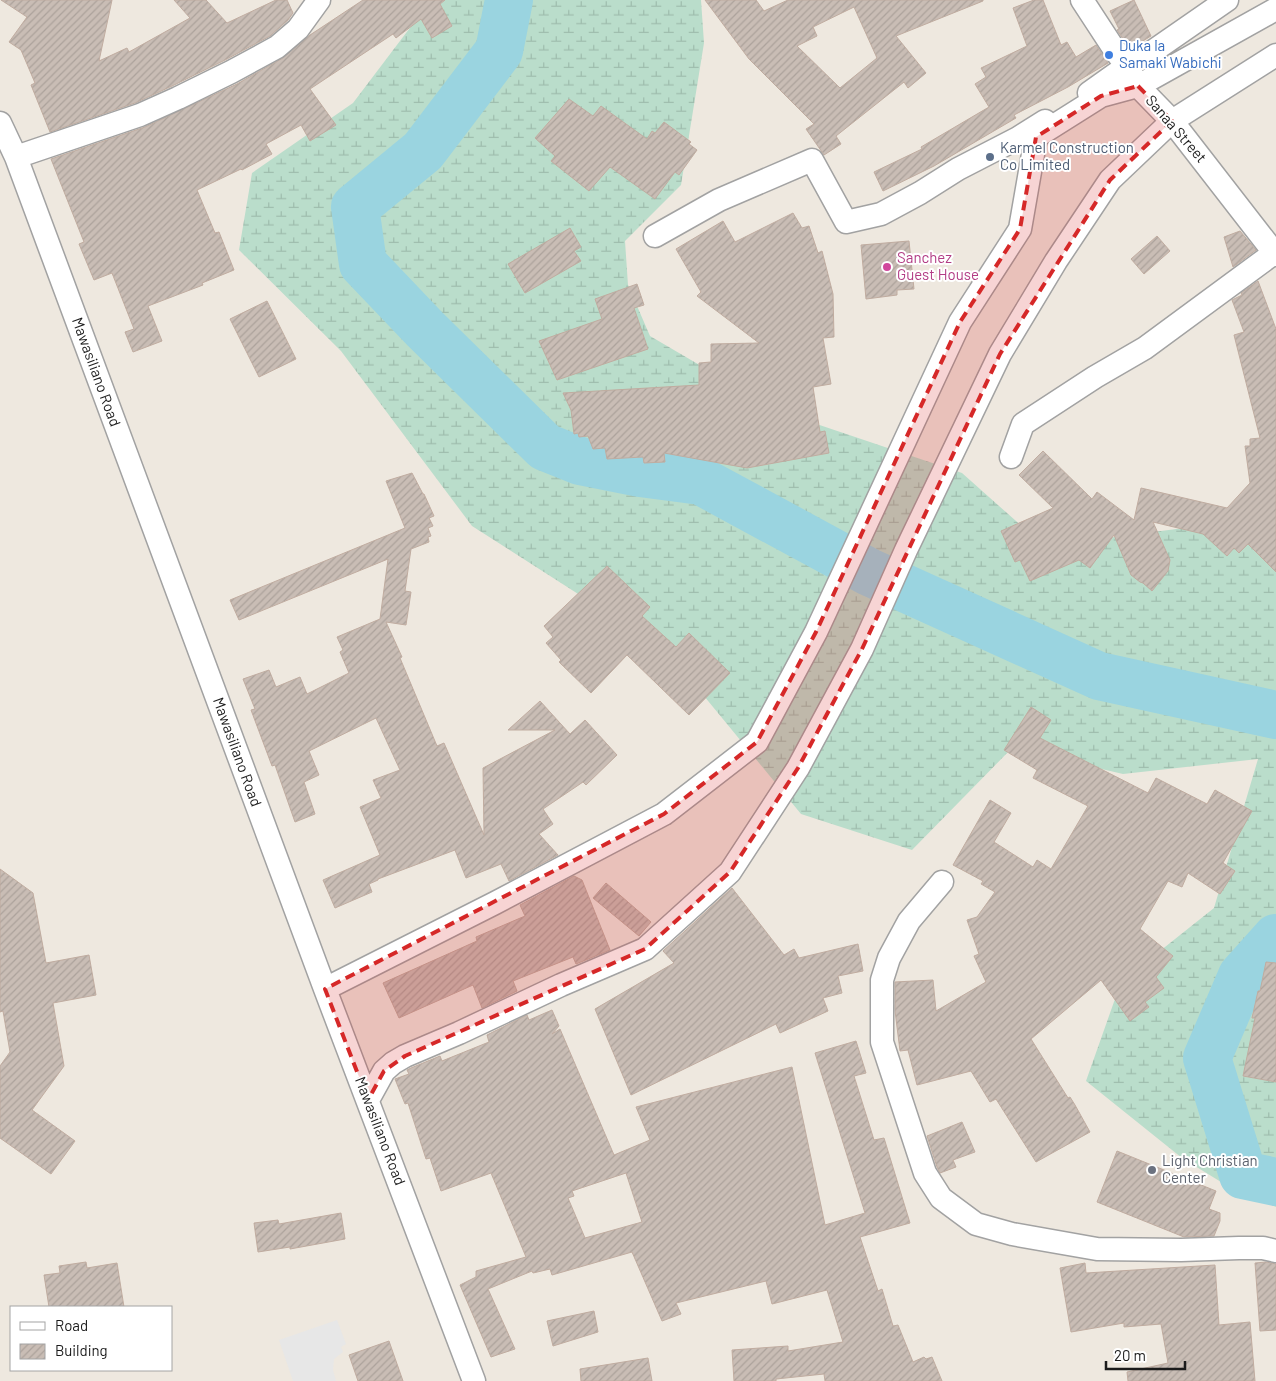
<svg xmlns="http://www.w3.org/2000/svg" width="1276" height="1381" viewBox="0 0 1276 1381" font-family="Barlow,sans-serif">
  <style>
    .wetland { fill: url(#wetland-marsh) }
    .parking { fill: #e7e7e7 }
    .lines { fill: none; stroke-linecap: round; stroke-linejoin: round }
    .river { stroke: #9ad4e0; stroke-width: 48 }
    .building { fill: url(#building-hatch); stroke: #c0aca0; fill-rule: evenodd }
    .street-casing { stroke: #a2a2a2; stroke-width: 25 }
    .street { stroke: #fff; stroke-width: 22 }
    .marked { fill: #d62828; fill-opacity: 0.2; stroke: #d62828; stroke-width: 4; stroke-dasharray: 10 6; stroke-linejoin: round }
    .shop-dot { fill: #3f7fe0; stroke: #fff; stroke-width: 2 }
    .service-dot { fill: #5c6f8a; stroke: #fff; stroke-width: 2 }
    .hotel-dot { fill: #d1479c; stroke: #fff; stroke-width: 2 }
    .worship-dot { fill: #6b7280; stroke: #fff; stroke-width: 2 }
    .labels { text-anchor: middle; stroke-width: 4; stroke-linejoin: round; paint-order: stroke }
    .shop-label { font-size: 15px; fill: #366cbe; stroke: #fff; text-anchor: start }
    .street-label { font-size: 15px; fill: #1b1b1b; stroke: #fff }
    .service-label { font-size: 15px; fill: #4e5e75; stroke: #fff; text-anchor: start }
    .hotel-label { font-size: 15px; fill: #b23c85; stroke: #fff; text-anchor: start }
    .worship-label { font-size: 15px; fill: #5b616d; stroke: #fff; text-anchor: start }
  </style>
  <defs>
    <pattern id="wetland-marsh" width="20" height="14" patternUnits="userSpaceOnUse" patternTransform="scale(1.25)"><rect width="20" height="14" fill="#baddcb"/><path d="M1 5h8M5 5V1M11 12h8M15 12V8" fill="none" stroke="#9fbdae"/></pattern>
    <pattern id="building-hatch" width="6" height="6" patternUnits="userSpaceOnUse" patternTransform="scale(1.25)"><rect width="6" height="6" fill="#c9bdb5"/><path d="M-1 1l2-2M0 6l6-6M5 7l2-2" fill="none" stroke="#aca29b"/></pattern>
  </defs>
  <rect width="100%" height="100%" fill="#eee8df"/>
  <!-- wetland -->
  <path class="wetland" d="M431,0h270l3,43 -23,142 -56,56 3,44 22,51 128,75 184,62 82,73 187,-24 45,7v678l-42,-17 -52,-32 -96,-77 35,-99 93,-74 44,-149 -135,15 -111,-26 -100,102 -111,-36 -134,-163 -195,-125 -131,-175 -102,-101 13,-77 101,-70z"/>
  <!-- parking -->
  <path class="parking" d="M337,1320l9,24 -5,3 2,5 -9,7 -1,11 3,11h-43l-14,-41z"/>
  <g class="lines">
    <!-- river -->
    <path class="river" d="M509,0l-10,51 -76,100 -68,56 8,57 62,65 120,118 35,14 60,12 61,8 168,91 230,104 177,39
      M1276,938l-34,38 -35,82 36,117 33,7"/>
  </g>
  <!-- building -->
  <path class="building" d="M1,0h111l-13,61 28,-13 2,4 61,-34 -16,-18h32l21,23 49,-23h11l6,13 -5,7 -18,16 -45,24 -53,26 -37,17 -85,29 -19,-47 4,-2 -14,-33 -12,-8 18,-25z
    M363,0h82l-5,4 12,22 -20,12 -11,-19 -25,19 -3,-4 -83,55 26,36 -26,16 -9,-16 -35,19 6,10 -30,16 -1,-1 -44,21 18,43 4,-1 15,38 -32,13 1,2 -55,21 14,35 -29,11 -8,-20 9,-3 -22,-56 -18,7 -15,-36 5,-2 -33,-83 94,-32 92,-43 46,-26 27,-23z
    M705,0h51l8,11 24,-11h195v1l-87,35 30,37 -18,15 -4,-6 -68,54 5,8 -17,11 -18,-26 8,-5 -65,-65zM854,7l23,51 -37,30 -43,-42 20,-10 -4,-9z
    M1034,0h9l18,45 6,-3 9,15 20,-12 12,18 -40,24 -54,28 2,3 -82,48 -51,25 -9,-19 48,-23 -1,-2 68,-40 -14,-23 11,-7 -5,-9 46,-22 -14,-38z
    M1134,0l17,36 -21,13 -13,-19 2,-1 -9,-18z
    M569,99l24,17 8,-10 46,33 5,-8 3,2 9,-11 27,20 -2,2 8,6 -18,25 -4,-3 -20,27 -45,-32 -21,24 -38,-30 4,-5 -20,-18z
    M793,213l9,15 7,-2 9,27 4,-2 11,43 1,43 -11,1 8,46 -18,3 7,45 5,-1 4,22 -82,15 -83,-15 1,9 -21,1 -1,-6 -36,2 -2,-11 -12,1 -5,-13 -9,1 -1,-4 -4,1 -3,-24 -8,-17 136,-8v-22l12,-1v-18l48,-1 -62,-47 4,-4 -25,-43 47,-28 12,21z
    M570,228l11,19 -7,4 7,10 -56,32 -17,-29z
    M1240,231l16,19 -23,17 -9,-30z
    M1157,236l13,15 -26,23 -13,-15z
    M909,241l5,48 -17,1v5l-31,4 -5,-54z
    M1258,281l18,48v243l-28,-28 -9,9 -5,-5 -7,8 -24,-22 -50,-12 17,38 -2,11 -16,20 -9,-8 -3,-1 -9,-7 -17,-40 -24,33 -11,-8 -49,21 -10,-21 -5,2 -14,-31 52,-23 -34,-33 24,-24 49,48 5,-7 37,28 7,-32 86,20 23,-25 -5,-37h5v-7l10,-1 -26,-103 10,-3 -12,-32 10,-5 -1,-2z
    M637,284l7,21 -10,3 14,41 -91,31 -18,-39 63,-22 -7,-20z
    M267,301l29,58 -37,18 -29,-58z
    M412,473l11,21h1l10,22 -5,2 4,8 -5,2 3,8 -3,1 1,5 -18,7 -6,42 6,1 -5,33 -20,-3 16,35 -2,1 37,88 7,-3 40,92 -1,-67 72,-38h-47l32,-29 30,33 15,-14 32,35 -31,30 -3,-3 -40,27 10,15 -14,10 19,21 -49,26 -8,-17 -35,14 -11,-28 -77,29v1l-9,4 3,8 -37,16 -12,-28 57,-25 -20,-48 21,-9 -8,-18 27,-10 -24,-52 -67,33 10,24 -15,7 11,32 -20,8 -20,-57 -3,1 -21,-56 4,-1 -12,-30 26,-9 7,17 24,-10 7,17 42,-21 -9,-21 3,-2 -6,-13 43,-18 8,-60 -149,61 -9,-20 175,-72 -19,-47z
    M607,566l43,41 -8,9 34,31 13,-14 41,40 -41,42 -62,-60 -36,38 -32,-31 2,-2 -15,-17 7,-6 -9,-11z
    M1031,707l20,13 -11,18 108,55 8,-15 51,26 8,-14 37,21 -29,52 12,8 -15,23 -32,-21 -6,14 -14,-6 -28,48 33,27 -17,21 8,11 -19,14 4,5 -19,14 -29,-41 -70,59 37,59 2,-1 5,8 15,27 -54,30 -40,-63 -6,3 -19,-31 -54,14 -9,-35 -8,1 -5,-40v-29l38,-2 3,31 50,-29 -12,-26 5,-2 -12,-34 10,-3 18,-25 -14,-8 2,-3 -30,-16 37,-65 21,13 -17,29 39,25 4,-7 14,9 37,-63 -55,-28 4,-8 -33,-20z
    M0,869l33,24 13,70 43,-8 7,40 -43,8 11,63 -32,44 43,31 -24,33 -51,-36v-72l10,-14 -7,-41 -3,1z
    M574,876l8,4 28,70 -34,14 -3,-7 -60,24 4,10 -35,17 -9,-23 -74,33 -16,-35 94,-42 -1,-4 49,-21 -5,-11z
    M606,883l45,39 -12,14 -46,-38z
    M732,888l52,67 10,-6 5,9 59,-14 5,27 -25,5 4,17 -19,5 5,13 -48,22 -4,-9 -145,71 -36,-86 79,-46 -11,-12z
    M1266,962l10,1v119l-33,-6 12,-58h-3l6,-27h2z
    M552,1010l7,16 -7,8 8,-5 54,126 36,-15 -14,-33 156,-40 33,158 40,-12 -50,-160 41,-12 10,32 -12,3 20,64 10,-2 26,85 -50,14 18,54 4,-2 11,37 5,-1 15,37 11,-5 2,2 6,-2 10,24h-117l-1,-7 -48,5v2h-42l-2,-31 56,-4v5l55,-9 -16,-52 -55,14 -6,-23 -90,22 5,11 -19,7 -30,-69 -80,23 -2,-6 -17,4 -1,-2 -44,18 27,60 -24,8 -31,-72 16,-8v-6l50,-14 -35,-84 -50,18 -11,-33 -4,1 -18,-56 -3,1 -10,-25 14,-5 -2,-4 4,-2 29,-12 2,5 47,-19 -2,-7 40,-20 2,5zM626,1173l16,49 -57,16 -17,-40 6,-2 -2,-5z
    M962,1122l13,30 -22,8 3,7 -16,6 -3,-6 -10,-31z
    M1117,1151l99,40 -7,18 11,4v8l-6,15 -30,1 -87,-35z
    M341,1213l4,26 -55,10v-2l-32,5 -4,-29 24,-3 1,4z
    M86,1262l1,6 30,-5 7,44h-75l-5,-32 16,-2 -1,-7z
    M1266,1262l10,2v66l-16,1 -5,-68z
    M1085,1263l1,10 129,-8 4,60 31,-3 5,59h-127l-1,-9 41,-9 -7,-39 -37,3v-4l-53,9 -11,-64z
    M594,1311l4,21 -45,14 -6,-25z
    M389,1341l14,40h-45l-9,-26z
    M648,1358l4,23h-71l-1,-12z"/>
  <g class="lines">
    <defs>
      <path id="street" d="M1082,0l34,52 11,14 11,20 34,35 104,134
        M1089,93l38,-27 22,-12 78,-54
        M0,123l16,34 309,832 149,392
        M16,157l124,-42 38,-17 53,-26 46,-25 21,-18 21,-29
        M655,236l64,-36 93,-40 34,62 35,-8 39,-21 38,-24 60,-31 27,-17
        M1011,457l12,-33 72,-47 50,-29 129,-95
        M942,882l-33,39 -20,37 -7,22v62l43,131 16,25 35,26 36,10 85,15 84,1 58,-2h24l13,3
        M325,989l170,-86 169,-89 93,-72 59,-110 144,-310 60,-93 16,-92 65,-41 37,-10 138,-77
        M368,1100l16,-29 9,-8 12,-7 54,-23 102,-48 84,-36 85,-77 68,-104 64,-119 44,-99 94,-196 56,-93 54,-81 62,-59 104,-66"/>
    </defs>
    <!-- street casing -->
    <use href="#street" class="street-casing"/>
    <!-- street -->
    <use href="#street" class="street"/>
  </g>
  <!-- marked area -->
  <path class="marked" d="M1138,86l34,35 -62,59 -110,174 -138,295 -64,119 -68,104 -85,77 -240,107 -21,15 -16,29 -43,-111 339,-175 93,-72 59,-110 144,-310 60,-93 16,-92 65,-41z"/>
  <!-- markers -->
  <circle class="shop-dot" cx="1109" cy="55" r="5"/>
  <circle class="service-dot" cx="990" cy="157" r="5"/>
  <circle class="hotel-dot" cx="887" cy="267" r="5"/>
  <circle class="worship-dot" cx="1152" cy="1170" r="5"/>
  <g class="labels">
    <!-- shop labels -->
    <g class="shop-label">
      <text x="1119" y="51">Duka la<tspan x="1119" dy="17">Samaki Wabichi</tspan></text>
    </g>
    <!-- street labels -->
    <g class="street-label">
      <text transform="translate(1176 129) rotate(49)" y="5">Sanaa Street</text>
      <text transform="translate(96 372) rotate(70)" y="5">Mawasiliano Road</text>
      <text transform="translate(237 752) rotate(70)" y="5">Mawasiliano Road</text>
      <text transform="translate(380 1131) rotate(69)" y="5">Mawasiliano Road</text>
    </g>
    <!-- service labels -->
    <g class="service-label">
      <text x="1000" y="153">Karmel Construction<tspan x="1000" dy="17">Co Limited</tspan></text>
    </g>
    <!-- hotel labels -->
    <g class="hotel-label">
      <text x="897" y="263">Sanchez<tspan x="897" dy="17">Guest House</tspan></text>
    </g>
    <!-- worship labels -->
    <g class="worship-label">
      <text x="1162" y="1166">Light Christian<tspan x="1162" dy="17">Center</tspan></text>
    </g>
  </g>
  <!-- legend -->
  <rect x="10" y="1306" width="162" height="65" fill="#ffffff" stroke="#a4a4a4"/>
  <rect x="20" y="1322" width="25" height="8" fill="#ffffff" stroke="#a4a4a4"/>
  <text x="55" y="1331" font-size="15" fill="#1b1b1b">Road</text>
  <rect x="20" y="1344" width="25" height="15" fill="url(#building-hatch)" stroke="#a4a4a4"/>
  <text x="55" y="1356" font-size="15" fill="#1b1b1b">Building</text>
  <!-- scale -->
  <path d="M1106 1361v8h79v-8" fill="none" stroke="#1b1b1b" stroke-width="2.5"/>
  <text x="1114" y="1361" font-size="15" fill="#1b1b1b" stroke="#ffffff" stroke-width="4" paint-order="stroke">20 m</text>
</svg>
